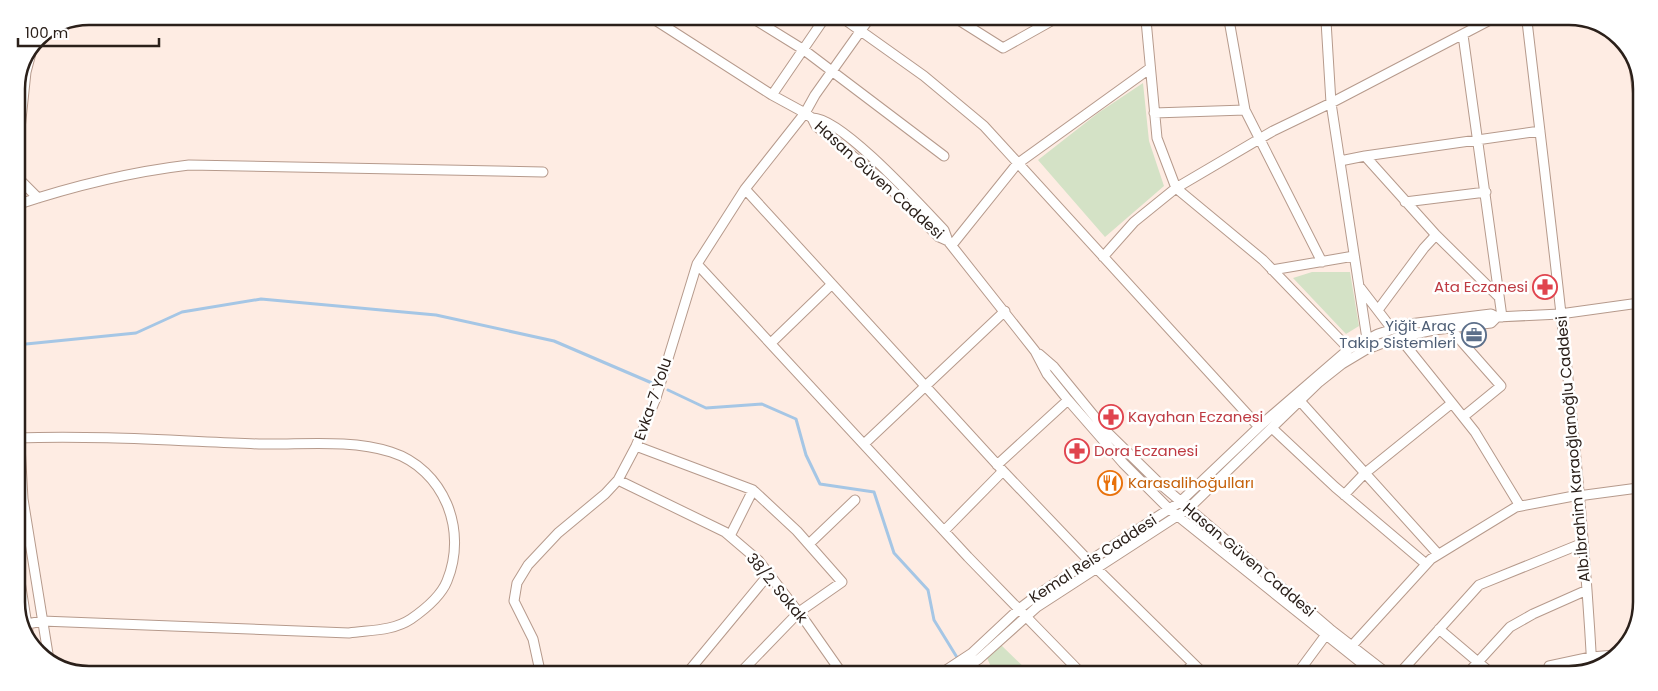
<svg xmlns="http://www.w3.org/2000/svg" width="1658" height="691" viewBox="0 0 1658 691" font-family="Poppins,sans-serif">
  <style>
    .green { fill: #d4e2c6 }
    .lines { fill: none; stroke-linecap: round; stroke-linejoin: round }
    .stream { stroke: #a5c6e5; stroke-width: 3 }
    .minor-casing { stroke: #b69a8c; stroke-width: 11 }
    .minor { stroke: #fff; stroke-width: 9 }
    .labels { text-anchor: middle; stroke-width: 5; stroke-linejoin: round; paint-order: stroke }
    .street-label { font-size: 15px; fill: #2b201a; stroke: #fff }
    .health-label { font-size: 15px; fill: #be3a42; stroke: #fff; text-anchor: start }
    .service-label { font-size: 15px; fill: #4e5e75; stroke: #fff; text-anchor: end }
    .food-label { font-size: 15px; fill: #c56008; stroke: #fff; text-anchor: start }
    .rim { fill: none; stroke: #2b201a; stroke-width: 2.5 }
  </style>
  <rect width="100%" height="100%" fill="#feece3"/>
  <!-- green -->
  <path class="green" d="M1143,83l6,58 15,45 -59,51 -67,-77 60,-47z
    M1312,272h38l9,54 -13,8 -53,-56z
    M1000,644l30,29h-36l-7,-15z"/>
  <g class="lines">
    <!-- stream -->
    <path class="stream" d="M26,344l110,-11 46,-21 79,-13 175,16 118,26 98,42
      M668,390l38,18 56,-4 34,15 10,36 14,29 54,8 20,61 34,37 6,30 24,39"/>
    <defs>
      <path id="minor" d="M652,18l120,77 33,18 7,5 4,8 65,53 58,58 9,4
        M754,19l50,31 140,106
        M844,19l80,57 60,50 275,301
        M957,19l46,29 50,-28
        M1229,20l16,90 77,152
        M1326,21l5,82 157,-82
        M1527,21c25,215 53,431 65,647
        M1463,35l39,282
        M1634,65l7,56
        M772,95l52,-76
        M1154,113l91,-3
        M812,118c28,-2 110,89 132,112l4,11 87,110 12,23 21,26 55,63 46,46 206,165
        M1365,156l175,-25
        M1340,161l25,-5 71,79 63,62
        M16,167l10,-95 5,-19
        M16,176l22,22
        M745,189l258,282 86,90 114,112
        M1405,202l81,-10
        M16,205c57,-19 114,-33 173,-40l354,7
        M952,245l65,-81 132,-95
        M1103,257l31,-35 42,-34 -19,-50 -11,-118
        M697,264l271,293 113,116
        M1272,270l82,-14
        M1359,286l33,43
        M1378,310l46,-62 12,-13
        M1454,327l1,7 46,52 -38,31
        M771,343l61,-59
        M1349,349l-86,-89 -87,-72 97,-57 58,-28 36,236
        M1039,354l15,13 54,66 51,50 171,146 58,45
        M16,373l7,126 26,161
        M1300,401l138,153
        M1452,403l23,29 45,74
        M1272,428l63,59 91,77
        M16,438c81,-3 162,3 243,6 43,1 90,-5 132,8 53,17 77,78 56,129 -6,15 -23,29 -36,38 -18,12 -41,11 -62,14l-307,-12 -19,4
        M864,444l141,-133
        M636,446l117,44 44,41 45,51 -43,30 -58,60
        M997,465l71,-65
        M618,480l107,52 34,29 47,61 35,50
        M1344,495l20,-21 88,-71 -53,-66
        M1578,496l60,-8
        M944,531l59,-60
        M730,536l23,-46
        M809,544l46,-44
        M16,556l14,88
        M1439,629l53,45
        M1348,650l83,-91 85,-52 63,-12
        M1549,666l42,-9 24,-2
        M540,671l-7,-32 -19,-38 3,-18 11,-18 30,-32 47,-39 13,-14 18,-34 20,-48 41,-134 48,-75 60,-76 10,-18 54,-76
        M688,672l81,-98
        M943,672l29,-19 47,-44 21,-16 140,-91 82,-78 87,-75 29,-15 31,-10 82,-10 6,3 63,-3 79,-11
        M958,673l21,-14 58,-52 151,-98 130,-126 24,-19 25,-15 32,-12 35,-7 57,-7 6,-6
        M1183,673l11,-9
        M1297,674l31,-42
        M1399,674l80,-89 104,-42
        M1467,674l43,-47 23,-13 54,-24"/>
    </defs>
    <!-- minor casing -->
    <use href="#minor" class="minor-casing"/>
    <!-- minor -->
    <use href="#minor" class="minor"/>
  </g>
  <!-- icons -->
  <defs>
    <symbol id="pharmacy-ring" viewBox="-11 -11 22 22"><circle r="9.5" fill="#fff" stroke="#e0444e" stroke-width="1.5"/><path d="M-2-6h4v4h4v4h-4v4h-4v-4h-4v-4h4Z" fill="#e0444e"/></symbol>
    <symbol id="office-ring" viewBox="-11 -11 22 22"><circle r="9.5" fill="#fff" stroke="#5c6f8a" stroke-width="1.5"/><path d="M-6-3h4V-5.5h4V-3h4V5H-6ZM-1-4.5V-3h2v-1.5ZM-6 0V1H6V0Z" fill="#5c6f8a"/></symbol>
    <symbol id="restaurant-ring" viewBox="-11 -11 22 22"><circle r="9.5" fill="#fff" stroke="#e8710a" stroke-width="1.5"/><path d="M-5-6h1v4h1v-4h1v4h1v-4h1v5L-1.5 .5V6h-2V.5L-5-1ZM5-6V6H3V1.5H1.5Q1.5-4 5-6Z" fill="#e8710a"/></symbol>
  </defs>
  <g fill-rule="evenodd">
    <use href="#pharmacy-ring" x="1531" y="273" width="28" height="28"/>
    <use href="#office-ring" x="1460" y="321" width="28" height="28"/>
    <use href="#pharmacy-ring" x="1097" y="403" width="28" height="28"/>
    <use href="#pharmacy-ring" x="1063" y="437" width="28" height="28"/>
    <use href="#restaurant-ring" x="1096" y="469" width="28" height="28"/>
  </g>
  <g class="labels">
    <!-- street labels -->
    <g class="street-label">
      <text transform="translate(879 180) rotate(42)" y="5">Hasan Güven Caddesi</text>
      <text transform="translate(653 399) rotate(-71)" y="5">Evka-7 Yolu</text>
      <text transform="translate(1573 449) rotate(-95)" y="5">Alb.İbrahim Karaoğlanoğlu Caddesi</text>
      <text transform="translate(1093 559) rotate(-33)" y="5">Kemal Reis Caddesi</text>
      <text transform="translate(1249 560) rotate(40)" y="5">Hasan Güven Caddesi</text>
      <text transform="translate(777 588) rotate(50)" y="5">38/2. Sokak</text>
    </g>
    <!-- health labels -->
    <g class="health-label">
      <text x="1528" y="292" text-anchor="end">Ata Eczanesi</text>
      <text x="1128" y="422">Kayahan Eczanesi</text>
      <text x="1094" y="456">Dora Eczanesi</text>
    </g>
    <!-- service labels -->
    <g class="service-label">
      <text x="1456" y="331">Yiğit Araç<tspan x="1456" dy="17">Takip Sistemleri</tspan></text>
    </g>
    <!-- food labels -->
    <g class="food-label">
      <text x="1128" y="488">Karasalihoğulları</text>
    </g>
  </g>
  <!-- crop -->
  <path d="M0 0H1658V691H0ZM89 25H1569A64 64 0 0 1 1633 89V602A64 64 0 0 1 1569 666H89A64 64 0 0 1 25 602V89A64 64 0 0 1 89 25Z" fill="#fff" fill-rule="evenodd"/>
  <path class="rim" d="M89 25H1569A64 64 0 0 1 1633 89V602A64 64 0 0 1 1569 666H89A64 64 0 0 1 25 602V89A64 64 0 0 1 89 25Z"/>
  <!-- scale -->
  <path d="M18 38v8h141v-8" fill="none" stroke="#2b201a" stroke-width="2.5"/>
  <text x="25" y="38" font-size="15" fill="#2b201a" stroke="#ffffff" stroke-width="4" paint-order="stroke">100 m</text>
</svg>
